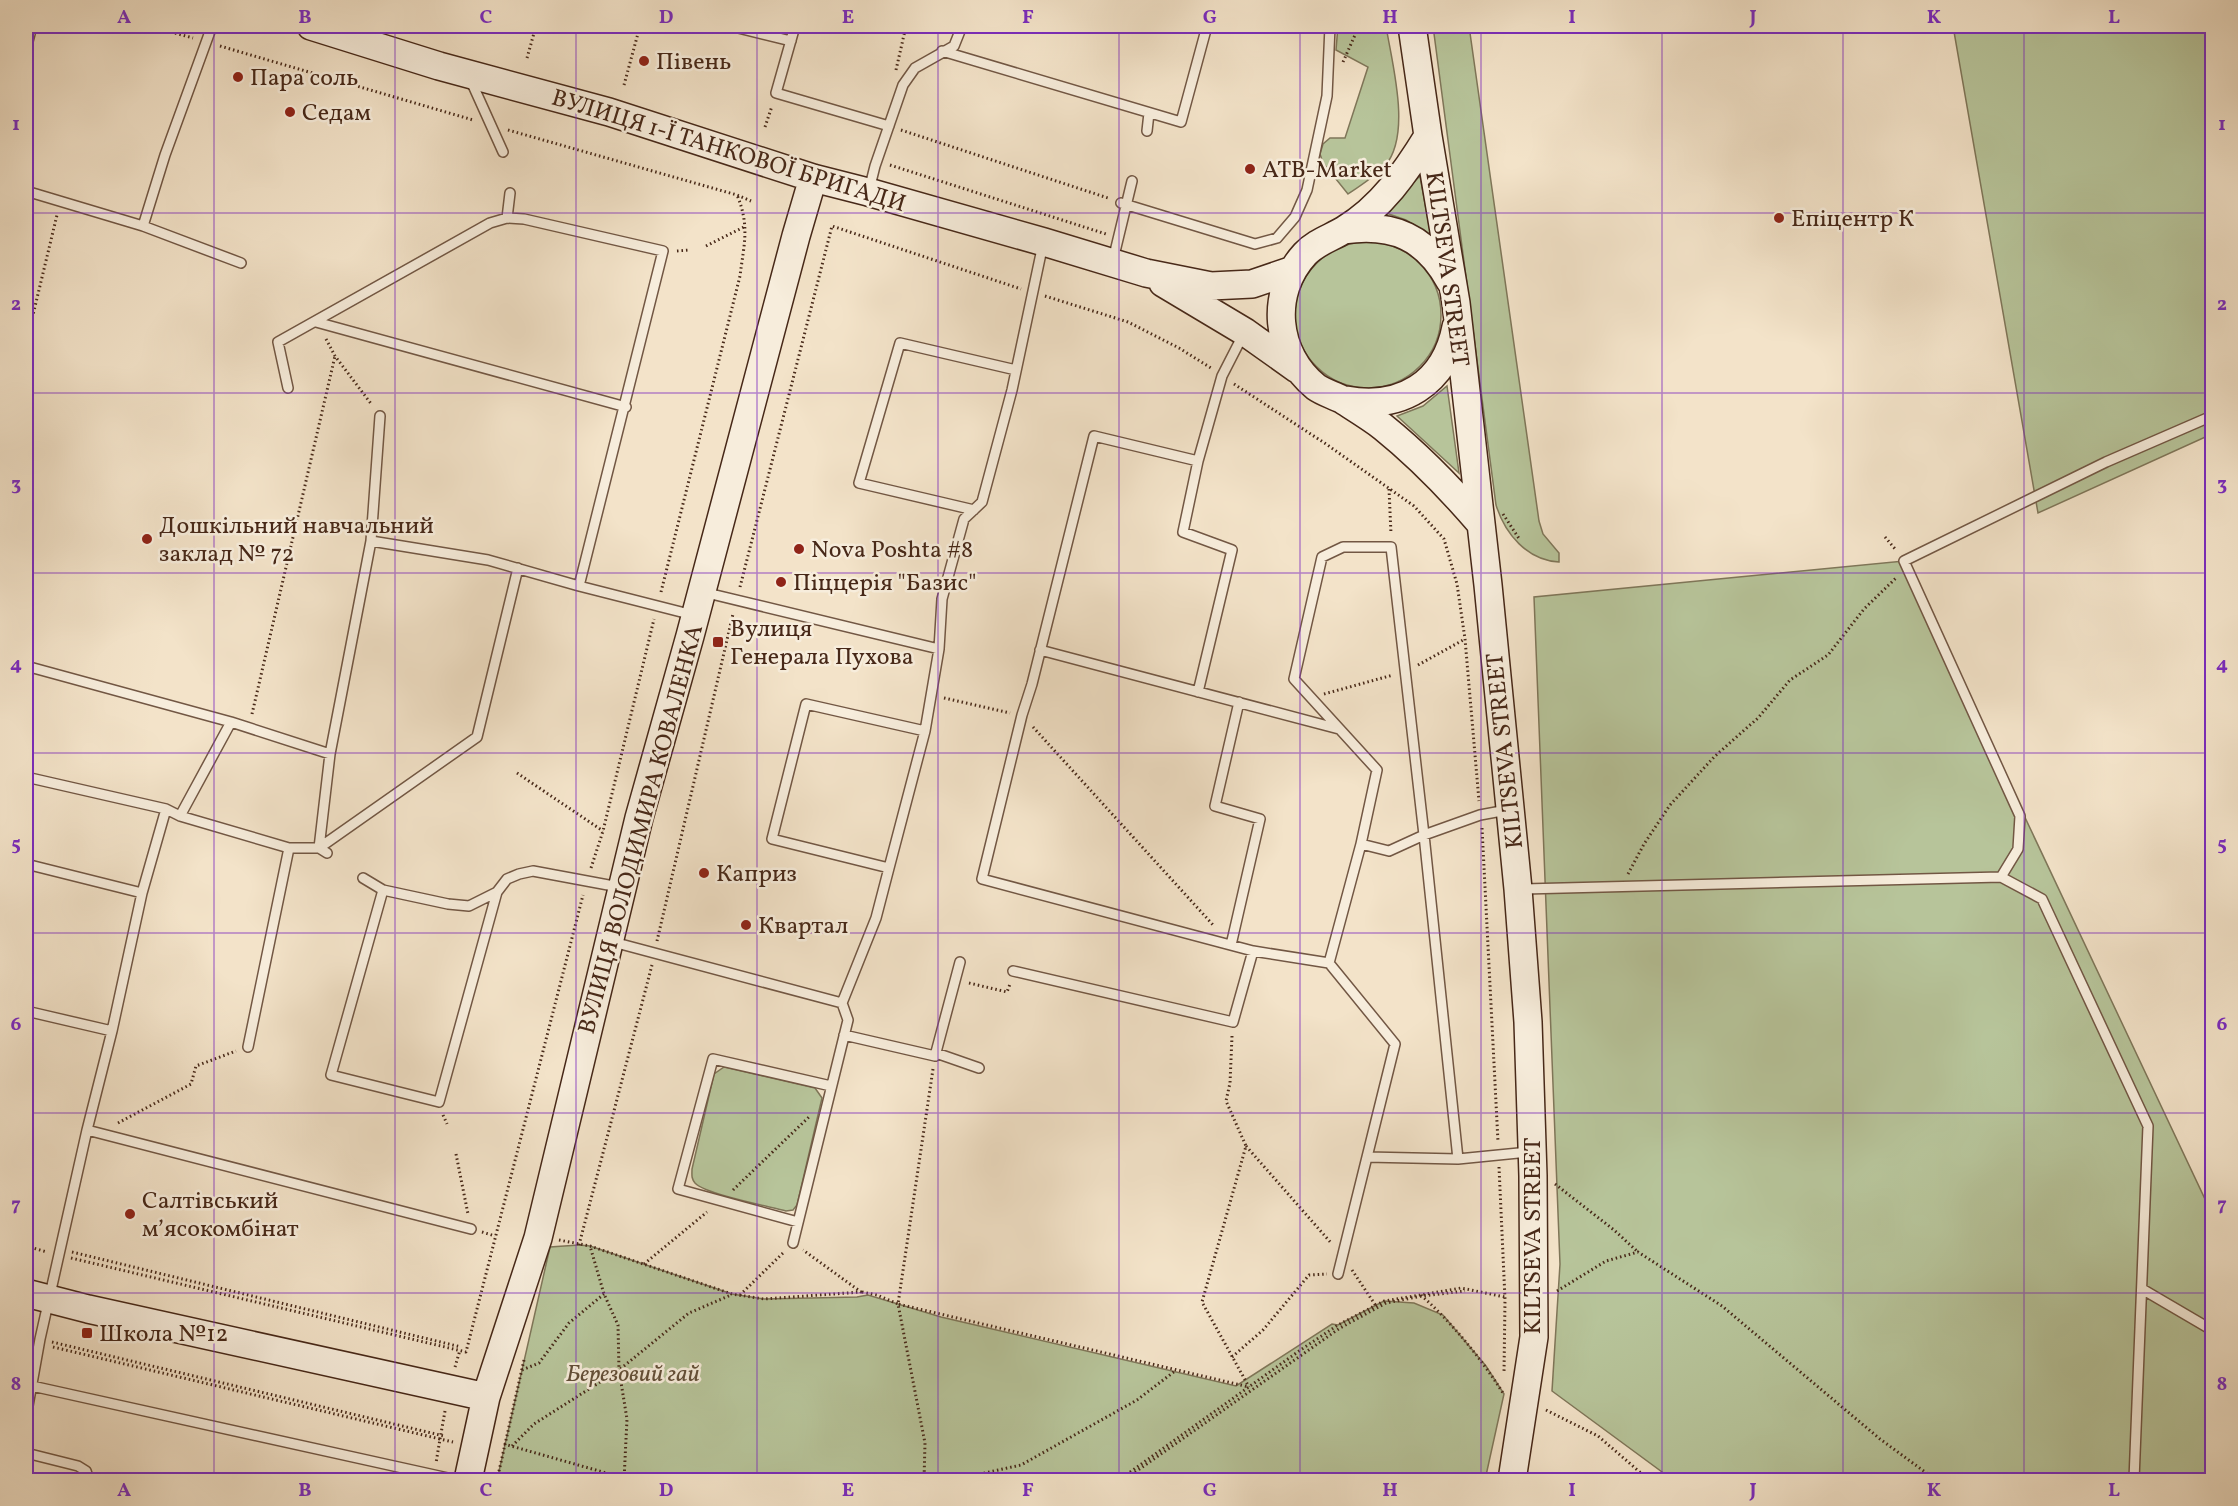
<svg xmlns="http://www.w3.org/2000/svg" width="2238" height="1506" viewBox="0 0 2238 1506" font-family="Vollkorn,serif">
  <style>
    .green { fill: #b7c49a; stroke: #7f7659; stroke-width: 1.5 }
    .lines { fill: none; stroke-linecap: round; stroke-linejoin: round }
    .lane-casing { stroke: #725744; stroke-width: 12 }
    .secondary-casing { stroke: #472818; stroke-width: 30 }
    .path { stroke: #472818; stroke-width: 3; stroke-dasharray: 1.5 3; stroke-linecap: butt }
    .lane { stroke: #f7eddc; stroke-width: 9 }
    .secondary { stroke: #f7eddc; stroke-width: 27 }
    .grid { fill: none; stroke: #7b2cbf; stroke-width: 1.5; stroke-opacity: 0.55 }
    .poi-dot { fill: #8f2418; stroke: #f7eddc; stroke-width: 2 }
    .labels { text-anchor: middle; stroke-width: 5; stroke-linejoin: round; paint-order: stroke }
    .poi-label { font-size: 24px; fill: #472818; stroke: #f7eddc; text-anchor: start }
    .street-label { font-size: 24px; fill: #472818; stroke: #f7eddc }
    .park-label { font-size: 24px; font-style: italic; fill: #634f38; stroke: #f7eddc }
    .neatline { fill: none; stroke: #7b2cbf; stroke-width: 2 }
    .grid-label { font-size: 20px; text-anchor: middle; font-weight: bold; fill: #7b2cbf }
  </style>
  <rect width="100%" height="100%" fill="#f3e3c9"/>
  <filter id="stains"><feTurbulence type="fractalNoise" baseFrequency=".00333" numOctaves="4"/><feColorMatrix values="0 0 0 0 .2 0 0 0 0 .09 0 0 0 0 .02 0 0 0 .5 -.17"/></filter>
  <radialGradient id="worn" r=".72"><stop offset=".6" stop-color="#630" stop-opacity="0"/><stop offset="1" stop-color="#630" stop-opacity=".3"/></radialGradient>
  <!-- green -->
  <path class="green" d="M1338,26h48c6,38 26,108 -1,140 -11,11 -25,20 -37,28l-25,-31 -3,-9 3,-10 7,-6h15l23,-71 -32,-17z
    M1433,26h36l70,495 4,13 16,19v9c-32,-2 -54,-28 -63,-57z
    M1953,26h259v408l-174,79z
    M1420,176l11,60 -25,-16 -23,-8z
    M1295 315a73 73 0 1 1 146 0a73 73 0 1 1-146 0Z
    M1447,386l12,87 -62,-57 26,-10z
    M1904,561l308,653v266h-539l-121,-89 8,-127 -26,-667z
    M724,1067l91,21 7,10 -25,107 -4,5 -7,1c-19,-5 -81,-17 -91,-28 -4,-5 -3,-8 -3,-14l22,-95z
    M579,1245l11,1 142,48 32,5 93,-2 11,-2 73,22 295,69 96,-62 6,1 46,-24 30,2 29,12 43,51 18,28 -19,86h-988l53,-233z"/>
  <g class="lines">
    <defs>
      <path id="lane" d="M212,26l-47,129 -22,71 98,37
        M730,26l61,15
        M795,26l-19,67 113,33
        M26,49l6,-23
        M942,51l239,71 26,-96
        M471,81l32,71
        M1147,131l2,-18
        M869,190l6,-24 28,-81 12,-17 39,-22 8,-20
        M26,191l117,35
        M1121,203l134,41 22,-6 18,-21 12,-27 20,-94 3,-70
        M507,218l3,-25
        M1113,260l19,-79
        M316,322l310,85
        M288,388l-10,-46 212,-119 17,-5 17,1 139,32 -84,335
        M1198,461l-104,-25 -62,248 -10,31 -40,164 271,72
        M974,510l-115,-27 41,-140 116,27
        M371,541l9,-125
        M703,592l236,57
        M1040,650l299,79
        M26,666l205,56 99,32 41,-213 117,19 91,26 114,29
        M1198,692l34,-142 -49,-18 15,-71 24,-85 21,-41
        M26,777l140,32
        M1507,810l-27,5 -56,20 34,324 71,-7
        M180,816l51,-94
        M289,848h30l158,-111 41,-169
        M327,853l-8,-5 11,-94
        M26,864l116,29
        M889,868l-117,-29 34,-135 119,27
        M2001,877l41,22 106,227 -14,354
        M363,878l20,12
        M1521,889l480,-12 17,-28 2,-33 -116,-255 202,-99 106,-46
        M497,892l-58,210 -108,-27 52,-185 65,14 21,2 28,-14 10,-13 12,-5 14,-3 86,16
        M613,942l229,61
        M1231,945l29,-126 -45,-13 24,-104
        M1329,963l66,81 -57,230
        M1013,971l220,51 20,-71 76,12 32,-119 28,7 35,-16 -33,-288h-48l-21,10 -28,122 83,91 -16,74
        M26,1011l86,20
        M844,1035l91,21 25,-94
        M936,1053l43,15
        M87,1130l384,99
        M1367,1157l91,2
        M798,1222l-120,-33 35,-130 118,27
        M793,1243l55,-223 -6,-17 34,-85 13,-50 36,-137 14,-82 3,-50 22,-80 18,-17 30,-112 31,-146
        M2142,1289l70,41
        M32,1386l425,94
        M26,1417l14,-78 47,-209 25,-99 30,-138 24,-84 14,7 109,32 -41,199
        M26,1453l52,13 8,5 3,9"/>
      <path id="secondary" d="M311,26l128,40 170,46 204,66 55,14 176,50 102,31 65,13 41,-2 41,-14
        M1412,26l16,110 28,167 32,282 30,304 10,133 5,154 1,161 -22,143
        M1428,136c-22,36 -47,72 -84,94 -13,8 -28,12 -39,24 -36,39 -30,100 11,133 7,5 17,8 25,12 14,9 29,18 42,28 36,29 67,61 97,96
        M1344,230c49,-7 82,7 106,51
        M1163,283l82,49 52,37
        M1346,400c55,10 99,-16 110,-73
        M26,1293l62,16 398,88
        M468,1480l18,-83 52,-159 101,-420 51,-182 106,-400 17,-58"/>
    </defs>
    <!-- lane casing -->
    <use href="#lane" class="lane-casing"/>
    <!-- secondary casing -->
    <use href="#secondary" class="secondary-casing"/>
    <!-- path -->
    <path class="path" d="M149,26l44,12
      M522,26l12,7
      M220,46l253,74
      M527,58l9,-32
      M1343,62l16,-36
      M896,70l10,-44
      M624,85l16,-59
      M765,127l7,-21
      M508,130l229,65 14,6
      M901,130l207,68
      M890,165l216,69
      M706,246l40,-20
      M677,251l12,-1
      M1045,296l83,26 51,26 32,20
      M326,339l9,17 37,49
      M26,344l31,-129
      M1234,384l92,60 88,62 30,33 13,45 8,55 14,162
      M1389,489l2,45
      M1503,514l17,26
      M1885,537l11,13
      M740,587l92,-361 189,63
      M661,592l79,-316c4,-32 10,-50 -3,-81
      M1418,665l47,-26
      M1324,694l69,-19
      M944,698l66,15
      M252,714l83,-358
      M1033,727l181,199
      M517,773l86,58
      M1482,828l16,314
      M591,868l12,-37 51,-212
      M1628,874l16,-30 26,-39 45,-49 43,-38 32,-38 38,-25 36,-46 33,-32
      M657,941l76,-327
      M969,983l38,9 3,-8
      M1232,1036l-2,47 -4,18 20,45 -44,156 47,85
      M933,1069l-35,235 351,83
      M443,1115l4,9
      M118,1123l73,-39 5,-18 40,-15
      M1246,1146l86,98
      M456,1154l12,60
      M1499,1167l6,132 -1,74
      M1555,1184l59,46 24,22
      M733,1190l77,-74
      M482,1232l13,4
      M559,1240l31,6 142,48 32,5 97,-7 -58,-42
      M579,1245l73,-280
      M26,1246l21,6
      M72,1252l389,95
      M71,1258l395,94 117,-457
      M644,1264l63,-52
      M1352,1270l24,36
      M1557,1291l49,-30 32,-9 84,54 158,133 56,41
      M862,1292l15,3 21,9 27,139 -1,37
      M740,1295l44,-43
      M1421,1295c32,29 59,62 82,98
      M52,1342l392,94
      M53,1347l387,92 -4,24
      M1232,1357l31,-27 46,-55 18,-1
      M455,1367l5,-17
      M522,1370l17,-7 30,-40 35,-29
      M1546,1410l52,26 51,44
      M445,1411l-5,28 13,3
      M504,1444l127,36
      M512,1446l22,-22 85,-54 -1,-45 -14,-31 -14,-48
      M497,1480l27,-120
      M624,1480l3,-61 -8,-49 70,-57 42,-18
      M953,1480l68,-15 116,-65 38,-29
      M1119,1480l180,-129 39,-26 46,-24 77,-13 44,9
      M1124,1480l216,-152 46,-25 36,-7 43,-5"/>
    <!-- lane -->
    <use href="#lane" class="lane"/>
    <!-- secondary -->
    <use href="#secondary" class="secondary"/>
  </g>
  <!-- grid -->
  <path class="grid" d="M214,26v1454M395,26v1454M576,26v1454M757,26v1454M938,26v1454M1119,26v1454M1300,26v1454M1481,26v1454M1662,26v1454M1843,26v1454M2024,26v1454M26,213h2186M26,393h2186M26,573h2186M26,753h2186M26,933h2186M26,1113h2186M26,1293h2186"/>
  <!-- markers -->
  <g class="poi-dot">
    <circle cx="644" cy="61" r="6"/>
    <circle cx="238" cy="77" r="6"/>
    <circle cx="290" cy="112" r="6"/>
    <circle cx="1250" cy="169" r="6"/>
    <circle cx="1779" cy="218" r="6"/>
    <circle cx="147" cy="539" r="6"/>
    <circle cx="799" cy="549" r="6"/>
    <circle cx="781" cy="582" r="6"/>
    <rect x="712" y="636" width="12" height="12" rx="3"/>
    <circle cx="704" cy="873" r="6"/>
    <circle cx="746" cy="925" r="6"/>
    <circle cx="130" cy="1214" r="6"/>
    <rect x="81" y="1327" width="12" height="12" rx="3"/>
  </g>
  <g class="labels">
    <!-- poi labels -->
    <g class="poi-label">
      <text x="656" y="69">Півень</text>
      <text x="250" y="85">Пара соль</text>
      <text x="302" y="120">Седам</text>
      <text x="1262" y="177">ATB-Market</text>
      <text x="1791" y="226">Епіцентр К</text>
      <text x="159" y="533">Дошкільний навчальний<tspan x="159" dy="28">заклад № 72</tspan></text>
      <text x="811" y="557">Nova Poshta #8</text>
      <text x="793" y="590">Піццерія "Базис"</text>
      <text x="730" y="636">Вулиця<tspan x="730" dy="28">Генерала Пухова</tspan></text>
      <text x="716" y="881">Каприз</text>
      <text x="758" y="933">Квартал</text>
      <text x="142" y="1208">Салтівський<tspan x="142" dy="28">мʼясокомбінат</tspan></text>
      <text x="99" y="1341">Школа №12</text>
    </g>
    <!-- street labels -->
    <g class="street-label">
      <text transform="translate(729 150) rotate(17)" y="8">ВУЛИЦЯ 1-Ї ТАНКОВОЇ БРИГАДИ</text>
      <text transform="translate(1448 269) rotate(82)" y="8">KILTSEVA STREET</text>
      <text transform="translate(1504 751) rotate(-96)" y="8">KILTSEVA STREET</text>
      <text transform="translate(640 829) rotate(-75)" y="8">ВУЛИЦЯ ВОЛОДИМИРА КОВАЛЕНКА</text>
      <text transform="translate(1532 1236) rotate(-90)" y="8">KILTSEVA STREET</text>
    </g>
    <!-- park labels -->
    <g class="park-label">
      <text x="633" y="1381">Березовий гай</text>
    </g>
  </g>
  <!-- margin -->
  <rect width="2238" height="1506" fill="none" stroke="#f3e3c9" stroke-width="66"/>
  <rect x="33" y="33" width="2172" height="1440" class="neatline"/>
  <g class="grid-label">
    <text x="124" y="23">A</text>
    <text x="305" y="23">B</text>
    <text x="486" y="23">C</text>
    <text x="666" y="23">D</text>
    <text x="848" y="23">E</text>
    <text x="1028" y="23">F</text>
    <text x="1210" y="23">G</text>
    <text x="1390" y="23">H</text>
    <text x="1572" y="23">I</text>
    <text x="1753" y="23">J</text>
    <text x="1934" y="23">K</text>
    <text x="2114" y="23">L</text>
    <text x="16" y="130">1</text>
    <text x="2222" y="130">1</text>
    <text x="16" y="310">2</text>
    <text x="2222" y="310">2</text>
    <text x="16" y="490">3</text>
    <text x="2222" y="490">3</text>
    <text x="16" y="670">4</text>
    <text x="2222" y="670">4</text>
    <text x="16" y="850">5</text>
    <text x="2222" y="850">5</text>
    <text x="16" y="1030">6</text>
    <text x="2222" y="1030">6</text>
    <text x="16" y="1210">7</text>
    <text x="2222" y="1210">7</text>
    <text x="16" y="1390">8</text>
    <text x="2222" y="1390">8</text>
    <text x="124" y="1496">A</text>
    <text x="305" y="1496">B</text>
    <text x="486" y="1496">C</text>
    <text x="666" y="1496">D</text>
    <text x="848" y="1496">E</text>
    <text x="1028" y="1496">F</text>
    <text x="1210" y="1496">G</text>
    <text x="1390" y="1496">H</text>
    <text x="1572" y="1496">I</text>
    <text x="1753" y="1496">J</text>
    <text x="1934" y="1496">K</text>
    <text x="2114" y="1496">L</text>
  </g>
  <rect width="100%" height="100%" filter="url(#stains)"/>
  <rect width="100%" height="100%" fill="url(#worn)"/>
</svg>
